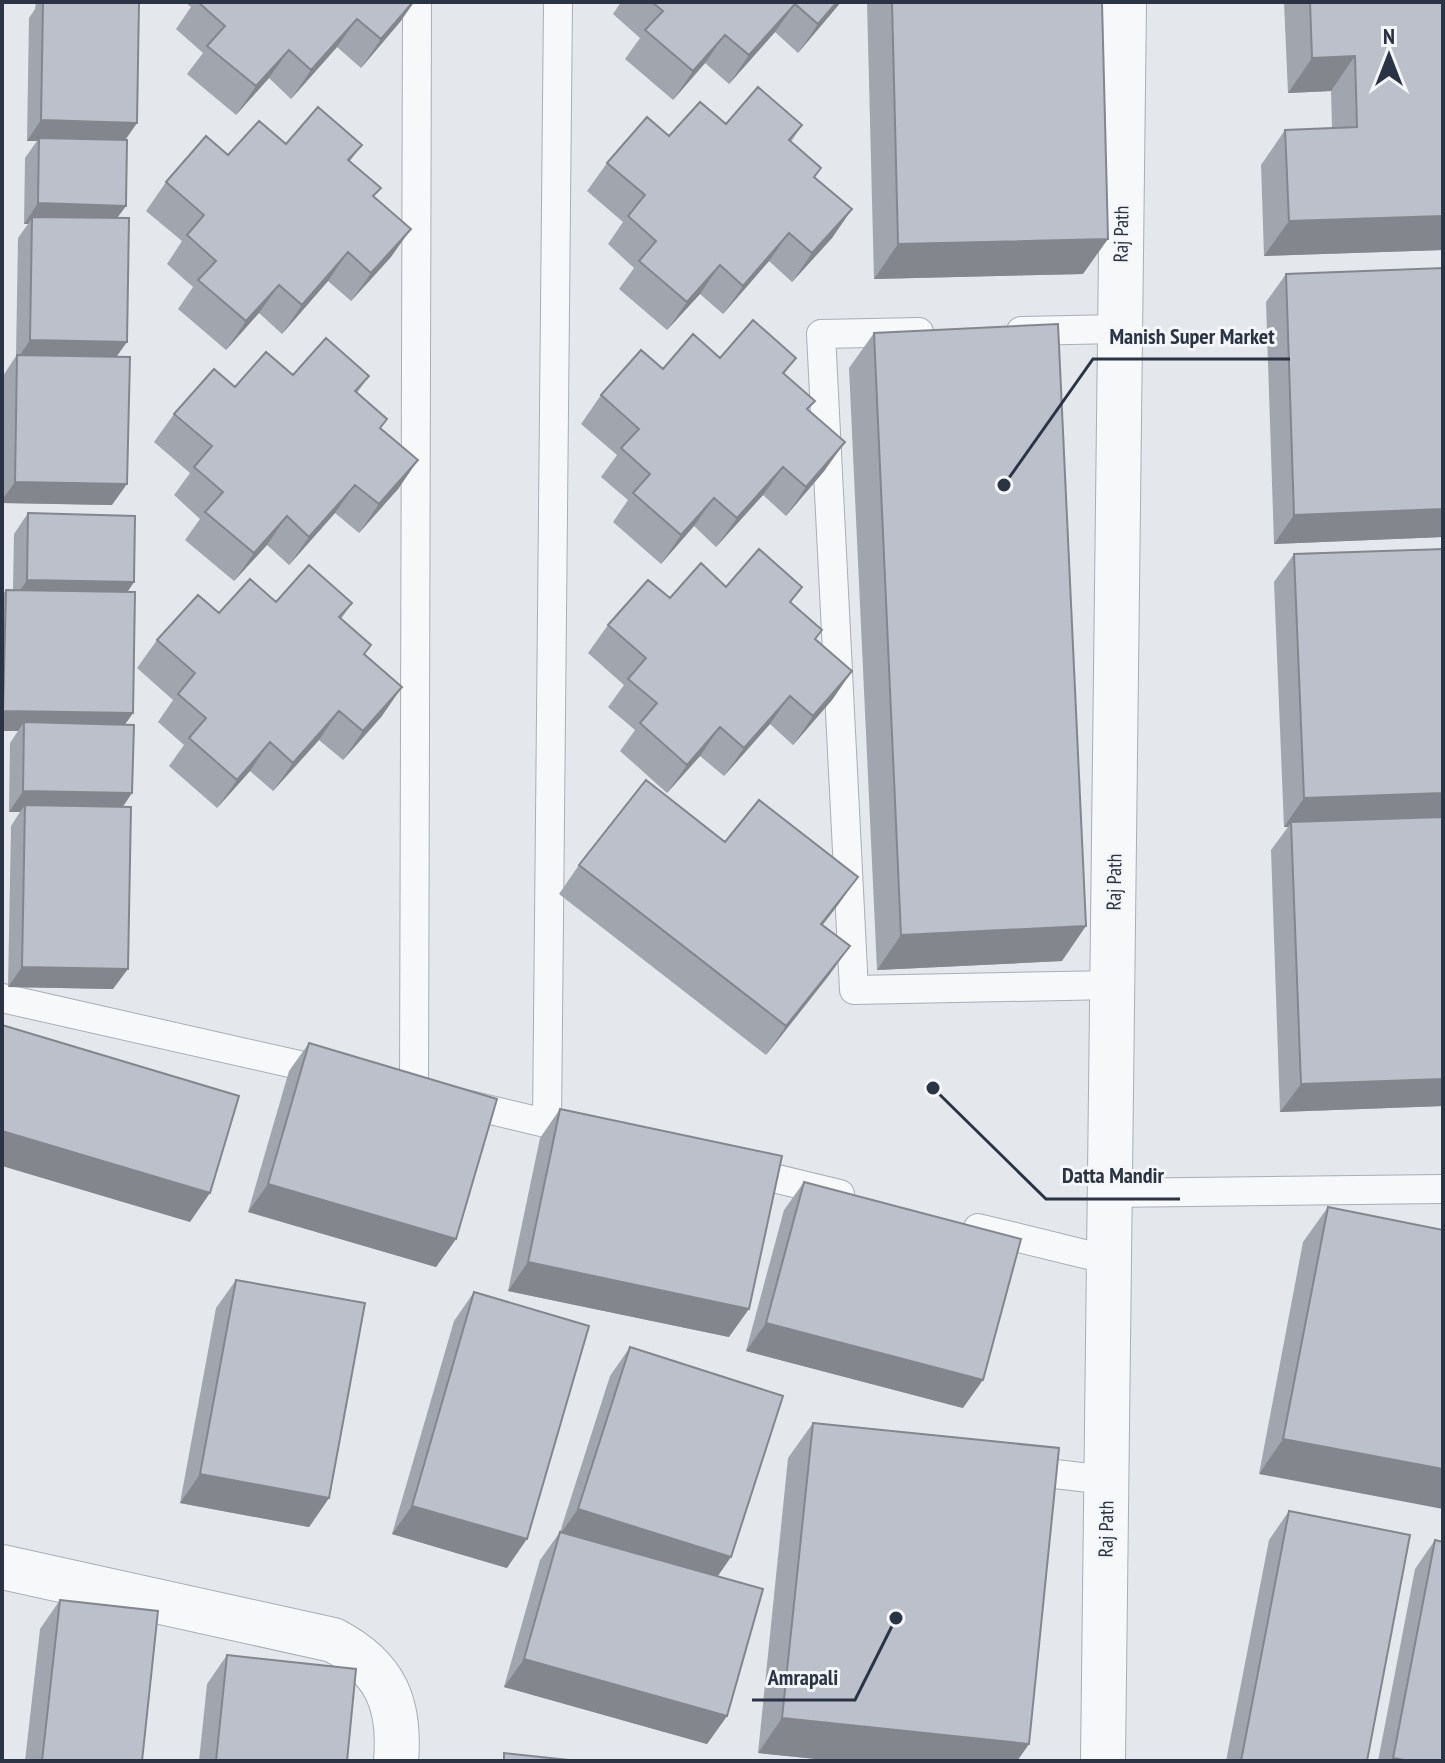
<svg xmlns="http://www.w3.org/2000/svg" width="1445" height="1763" viewBox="0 0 1445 1763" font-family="'PT Sans Narrow',sans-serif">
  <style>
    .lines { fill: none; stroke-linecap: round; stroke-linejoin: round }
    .service-casing { stroke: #a9aeb7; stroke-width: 30 }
    .minor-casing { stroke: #a9aeb7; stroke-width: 46 }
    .service { stroke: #f7f8fa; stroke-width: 28 }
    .minor { stroke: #f7f8fa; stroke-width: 44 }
    .wall { fill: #a1a5ae }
    .shaded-wall { fill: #83868d }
    .building { fill: #bbc0ca; stroke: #83868d; stroke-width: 2 }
    .labels { text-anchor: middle; stroke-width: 6; stroke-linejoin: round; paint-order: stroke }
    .street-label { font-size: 20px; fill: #2b3445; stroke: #f4f6f9 }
    .leader { fill: none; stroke: #2b3445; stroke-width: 3 }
    .callout-dot { fill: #2b3445; stroke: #f4f6f9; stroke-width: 3 }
    .callout-label { font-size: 22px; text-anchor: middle; font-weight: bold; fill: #2b3445; stroke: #f4f6f9; stroke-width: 6; stroke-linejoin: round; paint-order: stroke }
  </style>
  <rect width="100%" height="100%" fill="#e4e7ec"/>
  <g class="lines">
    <defs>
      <path id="service" d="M1021,331l99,-2
        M919,332l-98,2 33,656 259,-5
        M2,998l328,74
        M414,1092l3,-1090
        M457,1102l130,31
        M547,1123l11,-1121
        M740,1170l100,24
        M1110,1193l333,-4
        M978,1228l131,32
        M1020,1470l87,10"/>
      <path id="minor" d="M2,1567l331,73c52,27 68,63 63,121
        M1103,1761l21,-1759"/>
    </defs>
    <!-- service casing -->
    <use href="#service" class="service-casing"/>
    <!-- minor casing -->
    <use href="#minor" class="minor-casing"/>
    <!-- service -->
    <use href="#service" class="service"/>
    <!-- minor -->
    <use href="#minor" class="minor"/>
  </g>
  <!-- wall -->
  <path class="wall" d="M36,2h103l-2,121 -12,17 1,66 -9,12 -1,139 -4,148 -110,-2 1,-127 13,-20 2,-118 10,-14h-4l1,-66 12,-17h-10l2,-123 6,-9z
    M185,2h229l-14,20 -39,46 -24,-21 -46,52 -22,-21 -33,37 -49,-41 16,-21 -27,-24 15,-22z
    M621,2h220l-43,51 -23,-21 -46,52 -24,-21 -32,37 -48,-41 15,-21 -27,-24z
    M867,2h235l-19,272 -209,5z
    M1284,2h159v248l-179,6 -3,-91 24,-35 47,-2 -1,-37 -43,2z
    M726,124l76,1 -11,17 23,35 38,32 -20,29 -40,44 -23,-21 -46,53 -23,-20 -33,36 -48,-41 15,-21 -26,-24 15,-22 -36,-31 20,-28 62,-27z
    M286,144l76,1 -12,16 24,36 17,60 -40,44 -23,-20 -46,53 -23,-21 -33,37 -48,-41 15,-22 -26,-23 15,-23 -36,-30 20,-29 62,-27z
    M1443,268v269l-169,7 -8,-242 20,-28z
    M874,333l188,628 -185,9 -28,-602z
    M720,358h76l-12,16 24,36 17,60 -39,46 -23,-21 -47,52 -22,-21 -33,38 -48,-42 15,-22 -27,-23 16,-22 -36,-31 20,-29 62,-26z
    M293,375l76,1 -12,17 24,35 37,32 -20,29 -39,44 -24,-20 -46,52 -22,-20 -33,36 -49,-41 15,-21 -26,-24 16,-22 -36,-31 20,-28 61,-27z
    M28,513l106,69 -7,10 6,121 -8,11 -12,265 -105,-2 3,-161 9,-14h-11l1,-69 8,-12h-16v-136l4,-5h7l1,-56z
    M1443,549v557l-163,6 -9,-262 17,-23h-4l-10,-245 20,-28z
    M726,587l65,16 24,36 37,32 -20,29 -39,45 -23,-21 -46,52 -24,-20 -33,37 -47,-42 15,-21 -27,-23 16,-22 -36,-32 20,-28 62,-27z
    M276,602l76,1 -11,16 23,36 18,61 -39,44 -24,-20 -46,51 -23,-20 -33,37 -48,-42 15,-21 -26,-23 15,-22 -36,-32 20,-28 62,-27z
    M725,842l133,35 -36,48 8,49 -64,81 -207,-161 20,-29z
    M309,1043l147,196 -20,28 -188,-55 41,-141z
    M560,1109l169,228 -221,-46 32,-153z
    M804,1182l159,226 -217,-57 38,-141z
    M1328,1207l115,23 -184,244 44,-232z
    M236,1280l93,218 -20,29 -129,-24 36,-195z
    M474,1292l33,276 -115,-34 62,-213z
    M630,1347l88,229 9,140 -20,28 -203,-57 36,-127 20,-28 50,-156z
    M813,1423l216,321 -12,17h-181l-78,-8 30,-295z
    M1289,1511l78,250h-141l43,-221z
    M1435,1540l8,221h-65l37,-192z
    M60,1600l82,161h-117l15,-132z
    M227,1655l120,106h-148l8,-77z"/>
  <!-- shaded-wall -->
  <path class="shaded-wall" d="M413,2h1l-14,20 -39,46 20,-29z
    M837,2h4l-43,51 20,-29z
    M795,4l-20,28 -46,52 20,-29z
    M357,19l-20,28 -46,52 20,-29z
    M725,35l-20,28 -32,37 20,-29z
    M289,50l-20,28 -33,37 20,-29z
    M1355,56l-24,35 -43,2 24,-35z
    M41,120l96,3 -14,20 -84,-5 -2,3h-10z
    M38,203l88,3 -15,20 -79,-9 -4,7h-4z
    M852,209l-20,29 -40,44 20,-29z
    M1443,216v34l-179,6 25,-35z
    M411,229l-20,28 -40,44 20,-28z
    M789,233l-20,28 -46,53 20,-28z
    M1108,239l-25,35 -209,5 24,-35z
    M348,252l-20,29 -46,53 20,-29z
    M720,265l-20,29 -33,36 20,-28z
    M279,285l-20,28 -33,37 20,-29z
    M30,340l97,2 -15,21 -96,-2z
    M845,442l-20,28 -39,46 20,-29z
    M418,460l-20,29 -39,44 20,-29z
    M783,467l-20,28 -47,52 21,-29z
    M15,482l112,2 -15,21 -110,-2v-3z
    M355,485l-20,28 -46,52 20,-28z
    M714,498l-20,28 -33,38 20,-29z
    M1443,509v28l-169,7 20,-29z
    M287,516l-20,29 -33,36 20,-28z
    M27,580l107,2 -14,21 -107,-2z
    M852,671l-20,29 -39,45 20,-29z
    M402,687l-20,29 -39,44 20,-29z
    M790,696l-20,28 -46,52 20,-28z
    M3,711l130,2 -14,20 -95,-11 -6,9h-16v-18z
    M339,711l-20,29 -46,51 20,-28z
    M720,727l-20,29 -33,37 20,-28z
    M270,742l-20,29 -33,37 20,-28z
    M23,791l109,2 -14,21 -93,-9 -5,7h-11z
    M1443,793v27l-152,2 -3,5h-4l20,-29z
    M858,877l-20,28 -37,48 20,-29z
    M1086,926l-24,35 -185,9 24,-35z
    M850,946l-20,28 -64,81 20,-29z
    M22,967l106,2 -15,20 -105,-2z
    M1443,1079v27l-163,6 21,-28z
    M2,1131l208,62 -20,29 -188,-56z
    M268,1184l188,55 -20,28 -188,-55z
    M528,1262l221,47 -20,28 -221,-46z
    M766,1323l217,57 -20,28 -217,-57z
    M1283,1439l160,30v40l-184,-35z
    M200,1474l129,24 -20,29 -129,-24z
    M412,1506l115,33 -20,29 -115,-34z
    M578,1509l153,48 -20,29 -153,-49z
    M524,1659l203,57 -20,28 -203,-57z
    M782,1718l247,26 -12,17h-181l-78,-8z
    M1393,1758l17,3h-19z"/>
  <!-- building -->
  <path class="building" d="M43,2h96l-2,121 -96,-3z
    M198,2h215l-32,37 -24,-20 -46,51 -22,-20 -33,36 -49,-40 18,-20z
    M652,2h185l-19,22 -23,-20 -46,51 -24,-20 -32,36 -48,-41 18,-19z
    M892,2h210l6,237 -210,5z
    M1310,2h133v214l-154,5 -4,-91 72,-3 -2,-71 -43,2z
    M758,87l44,38 -13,15 32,28 -7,9 38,32 -40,44 -23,-20 -46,53 -23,-21 -33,37 -48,-41 17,-20 -28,-25 17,-21 -38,-32 40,-46 22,19 31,-34 26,22z
    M318,107l44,38 -14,15 33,28 -8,8 38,33 -40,44 -23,-21 -46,53 -23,-20 -33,36 -48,-41 18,-19 -29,-26 17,-20 -38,-33 40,-46 22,19 31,-34 27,23z
    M39,138l88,2 -1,66 -88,-3z
    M32,217l97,1 -2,124 -97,-2z
    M1443,268v241l-149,6 -8,-241z
    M753,320l43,38 -13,15 32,28 -8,8 38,33 -39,45 -23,-20 -46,51 -23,-20 -33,37 -48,-42 17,-19 -29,-26 18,-19 -38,-34 40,-45 22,19 30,-35 27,24z
    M1058,324l28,602 -185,9 -27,-602z
    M326,338l43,38 -14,15 32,28 -7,9 38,32 -39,44 -24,-19 -46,52 -22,-21 -33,37 -49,-41 18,-20 -29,-25 18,-21 -38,-32 40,-45 21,18 31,-35 27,23z
    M17,355l113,2 -3,127 -112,-2z
    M28,513l107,3 -1,66 -107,-2z
    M759,549l43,38 -12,15 32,28 -7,9 37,32 -39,45 -23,-20 -46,52 -24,-21 -33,38 -47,-42 17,-20 -29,-24 18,-21 -38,-33 40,-45 22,18 31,-35 25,24z
    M1443,549v244l-139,5 -10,-244z
    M309,565l43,38 -13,14 32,28 -7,9 38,33 -39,44 -24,-20 -46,52 -23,-21 -33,38 -48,-42 17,-20 -28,-24 17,-21 -38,-33 41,-45 21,18 31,-34 26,23z
    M6,590l129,2 -2,121 -130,-2z
    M24,722l110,3 -2,68 -109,-2z
    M646,780l79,62 34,-42 99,77 -37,47 29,22 -64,80 -207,-161z
    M25,805l106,2 -3,162 -106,-2z
    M1443,817v262l-142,5 -10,-262z
    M2,1025l237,71 -29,97 -208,-62z
    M309,1043l188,56 -41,140 -188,-55z
    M560,1109l222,47 -33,153 -221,-47z
    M804,1182l217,57 -38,141 -217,-57z
    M1328,1207l115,23v239l-160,-30z
    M236,1280l129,23 -36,195 -129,-24z
    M474,1292l115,34 -62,213 -115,-33z
    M630,1347l153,49 -52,161 -153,-48z
    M813,1423l246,25 -30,296 -247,-26z
    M1289,1511l121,24 -43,226h-126z
    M560,1532l203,57 -36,127 -203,-57z
    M1435,1540l8,2v219h-33l-17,-3z
    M60,1600l98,11 -16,150h-100z
    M227,1655l129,14 -9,92h-131z
    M504,1753l74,8h-74z"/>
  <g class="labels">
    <!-- street labels -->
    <g class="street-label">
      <text transform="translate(1121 234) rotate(-89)" y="7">Raj Path</text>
      <text transform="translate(1114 882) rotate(-89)" y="7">Raj Path</text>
      <text transform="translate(1106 1529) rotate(-89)" y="7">Raj Path</text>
    </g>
  </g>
  <!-- callouts -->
  <path class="leader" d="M1004 485L1093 359H1290M933 1088L1046 1199H1180M896 1618L855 1700H752"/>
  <g class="callout-dot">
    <circle cx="1004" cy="485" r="8"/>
    <circle cx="933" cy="1088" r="8"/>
    <circle cx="896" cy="1618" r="8"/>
  </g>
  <g class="callout-label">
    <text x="1192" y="344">Manish Super Market</text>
    <text x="1113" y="1183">Datta Mandir</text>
    <text x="803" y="1685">Amrapali</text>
  </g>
  <!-- border -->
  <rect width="1445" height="1763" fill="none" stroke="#2b3445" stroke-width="8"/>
  <!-- north arrow -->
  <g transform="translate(1389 56)" stroke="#f4f6f9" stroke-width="6" paint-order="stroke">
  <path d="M0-6L14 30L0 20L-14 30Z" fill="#2b3445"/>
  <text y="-12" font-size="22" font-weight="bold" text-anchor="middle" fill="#2b3445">N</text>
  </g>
</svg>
